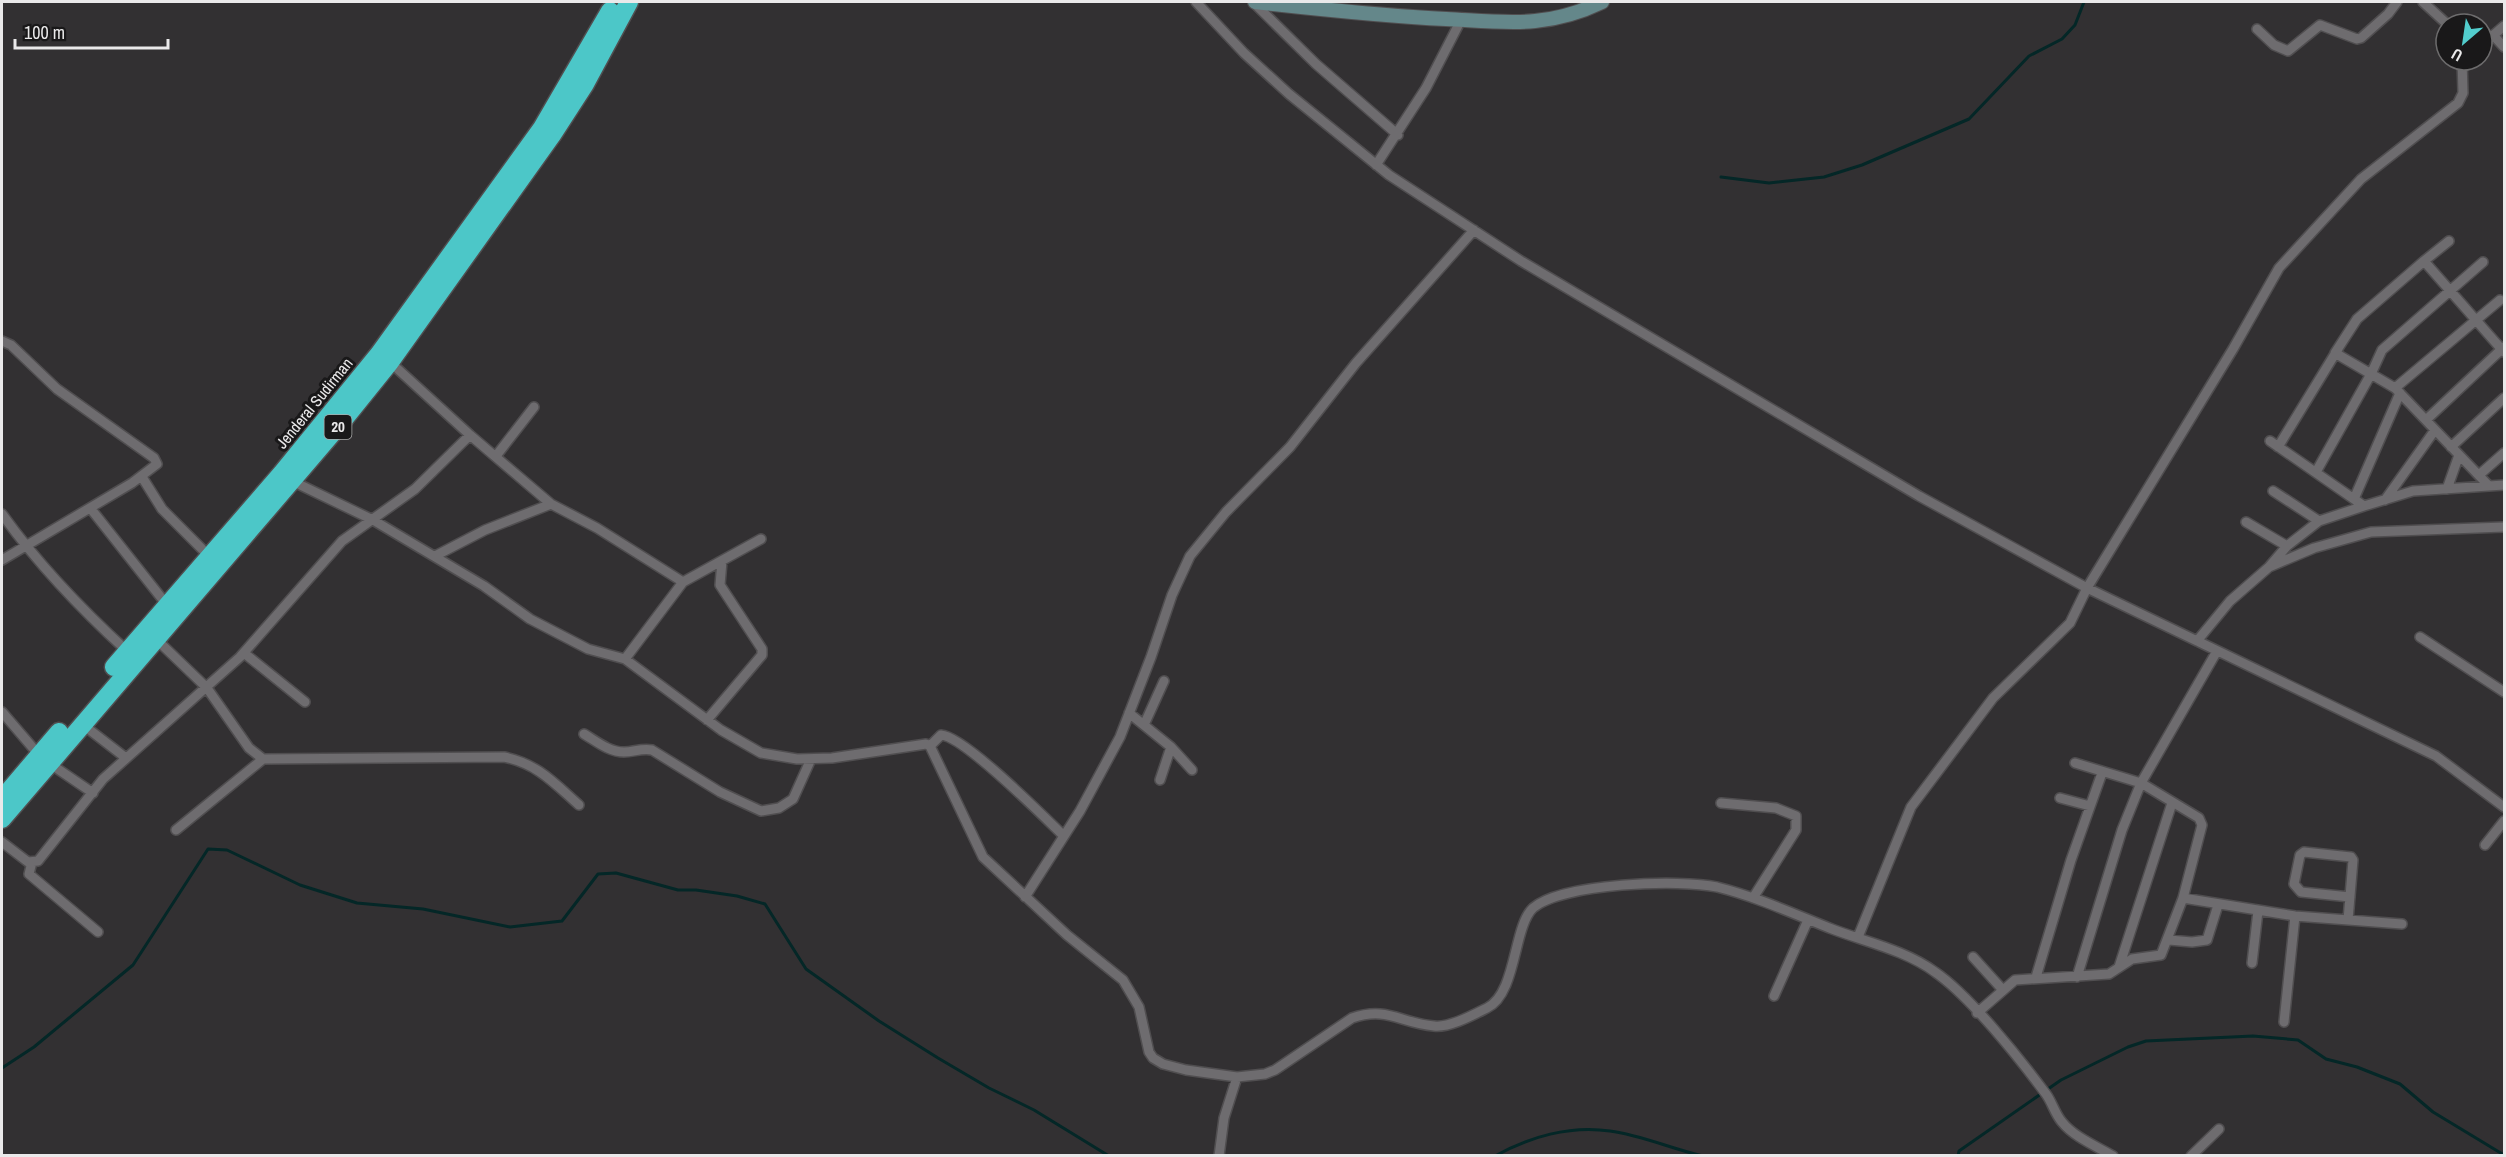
<svg xmlns="http://www.w3.org/2000/svg" width="2506" height="1157" viewBox="0 0 2506 1157" font-family="'Archivo Narrow',sans-serif">
  <style>
    .lines { fill: none; stroke-linecap: round; stroke-linejoin: round }
    .stream { stroke: #042727; stroke-width: 3 }
    .street-casing { stroke: #504e50; stroke-width: 12 }
    .secondary-casing { stroke: #504e50; stroke-width: 16 }
    .highway-casing { stroke: #504e50; stroke-width: 21 }
    .street { stroke: #6e6c6f; stroke-width: 9 }
    .secondary { stroke: #64878a; stroke-width: 14 }
    .highway { stroke: #4cc7c8; stroke-width: 18 }
    .labels { text-anchor: middle; stroke-width: 6; stroke-linejoin: round; paint-order: stroke }
    .shield { fill: #191819; stroke: #abaaab; stroke-width: 1.5 }
    .shield-label { font-size: 15px; font-weight: bold; fill: #eae9ea }
    .street-label { font-size: 16px; fill: #eae9ea; stroke: #191819 }
  </style>
  <rect width="100%" height="100%" fill="#323032"/>
  <g class="lines">
    <!-- stream -->
    <path class="stream" d="M1721,177l48,6 55,-6 38,-12 107,-46 60,-63 33,-17 13,-14 9,-23
      M2,1068l32,-21 99,-82 75,-116 19,1 73,35 57,18 66,6 87,18 52,-6 36,-47 18,-1 62,17h18l41,6 28,8 41,65 73,52 59,37 51,30 45,22 75,46
      M1495,1156c34,-19 75,-31 115,-25 31,4 62,18 93,25
      M1958,1156l1,-5 102,-71 67,-33 18,-6 107,-5 45,4 28,19 31,8 43,17 33,28 71,43"/>
    <defs>
      <path id="street" d="M1196,2l48,51 45,41 100,81 132,86 398,235 168,92 349,168 68,51
        M1253,2l63,62 82,71
        M2423,2l24,22
        M2257,29l17,16 14,6 32,-26 37,14 4,-1 27,-24 9,-12
        M2493,35l11,12
        M2482,45l22,-19
        M1376,165l50,-77 35,-68
        M2424,261l25,-20
        M2,341l9,4 46,44 97,69 3,6 -25,19 -130,77
        M390,362l80,73
        M2395,388l105,-88
        M2426,420l78,-73
        M2270,441l94,65 -45,15
        M2278,447l60,-98
        M2451,447l53,-49
        M496,456l38,-49
        M2316,472l55,-98 11,-24 101,-88
        M2479,475l25,-22
        M142,477l20,32 47,47
        M292,481l81,39 111,66 46,33 58,30 37,10 96,71 40,23 36,6 35,-1 94,-14 4,2 53,111 84,78 56,45 16,27 10,45 4,6 10,6 23,6 51,7 28,-3 10,-4 77,-52c35,-12 48,5 82,8 15,2 39,-11 53,-18 30,-15 26,-81 46,-100 28,-25 148,-29 184,-21 40,10 77,27 115,42 34,13 73,21 103,43 35,24 85,87 111,122 6,8 9,20 16,28 12,15 34,24 51,34
        M2489,486l-94,-98 -60,-35 22,-34 67,-58 80,91
        M2447,489l12,-34
        M2273,491l46,30 -32,25
        M2354,499l46,-106
        M2385,500l50,-70
        M2364,506l49,-15 91,-6
        M91,509l76,96
        M2,514c36,50 79,95 125,137
        M435,556l50,-26 66,-26
        M2269,567l45,-19 57,-16 133,-5
        M2420,637l84,55
        M156,639l51,49 42,60 14,11 241,-2c34,7 50,26 75,48
        M2197,641l33,-40 39,-34 18,-21 -41,-24
        M244,653l61,49
        M625,659l58,-77 78,-43
        M2,712l37,43
        M1129,713l42,34 21,23
        M707,720l55,-65v-6l-42,-64 2,-24
        M82,724l44,34
        M1144,725l20,-44
        M584,734c12,7 25,18 40,18 10,0 17,-4 28,-2l68,42 41,19 18,-3 14,-9 18,-40
        M930,746l11,-11c23,1 103,82 123,101
        M49,763l44,30
        M2075,763l66,20 58,35 3,7 -19,73
        M1160,780l11,-33
        M2060,798l30,8
        M1721,803l55,5 20,8v14l-43,68
        M176,830l87,-71
        M2,842l26,20 10,-1 65,-82 137,-122 102,-116 73,-52 55,-54 81,69 46,24 86,54
        M2485,845l19,-24
        M32,862l-3,12 69,58
        M1025,897l55,-86 40,-74 31,-80 21,-62 18,-39 36,-44 64,-65 66,-84 118,-133
        M2348,920l5,-60 -2,-3 -47,-5 -4,3 -6,29 7,8 49,5
        M1858,937l53,-130 82,-109 77,-75 17,-35 146,-239 46,-81 82,-89 97,-76 5,-10 -1,-33
        M2169,940l23,2 15,-2 11,-35
        M1973,957l29,32
        M2252,963l6,-52
        M2119,967l53,-164
        M2036,977l35,-117 31,-87
        M2077,977l45,-147 19,-47 76,-132
        M1774,996l34,-76
        M1977,1013l38,-33 94,-6 23,-15 29,-4 22,-57 112,18 107,8
        M2284,1022l11,-106
        M1219,1156l5,-38 13,-41
        M2191,1156l28,-27"/>
      <path id="secondary" d="M1255,2c63,7 127,14 191,17 60,3 100,10 156,-17"/>
      <path id="highway" d="M114,667l168,-194 97,-119 163,-226 68,-117
        M2,799l57,-67
        M2,819l334,-390 54,-67 162,-227 33,-51 44,-82"/>
    </defs>
    <!-- street casing -->
    <use href="#street" class="street-casing"/>
    <!-- secondary casing -->
    <use href="#secondary" class="secondary-casing"/>
    <!-- highway casing -->
    <use href="#highway" class="highway-casing"/>
    <!-- street -->
    <use href="#street" class="street"/>
    <!-- secondary -->
    <use href="#secondary" class="secondary"/>
    <!-- highway -->
    <use href="#highway" class="highway"/>
  </g>
  <g class="labels">
    <!-- shield labels -->
    <rect class="shield" x="324.5" y="415" width="27" height="24" rx="4.5"/>
    <g class="shield-label">
      <text x="338" y="432">20</text>
    </g>
    <!-- street labels -->
    <g class="street-label">
      <text transform="translate(314 403) rotate(-51)" y="6">Jenderal Sudirman</text>
    </g>
  </g>
  <!-- border -->
  <rect width="2506" height="1157" fill="none" stroke="#eae9ea" stroke-width="6"/>
  <!-- north arrow -->
  <g transform="translate(2464 42) rotate(209)"><circle r="28" fill="#191819" stroke="#6d6c6d" stroke-width="1.5"/>
  <path d="M0-4.5L10 22L0 15L-10 22Z" fill="#52cdcd"/>
  <text y="-9" font-size="16" font-weight="bold" text-anchor="middle" fill="#eae9ea">U</text>
  </g>
  <!-- scale -->
  <path d="M15 39v9h153v-9" fill="none" stroke="#eae9ea" stroke-width="3"/>
  <text x="24" y="39" font-size="18" fill="#eae9ea" stroke="#191819" stroke-width="4.5" paint-order="stroke">100 m</text>
</svg>
